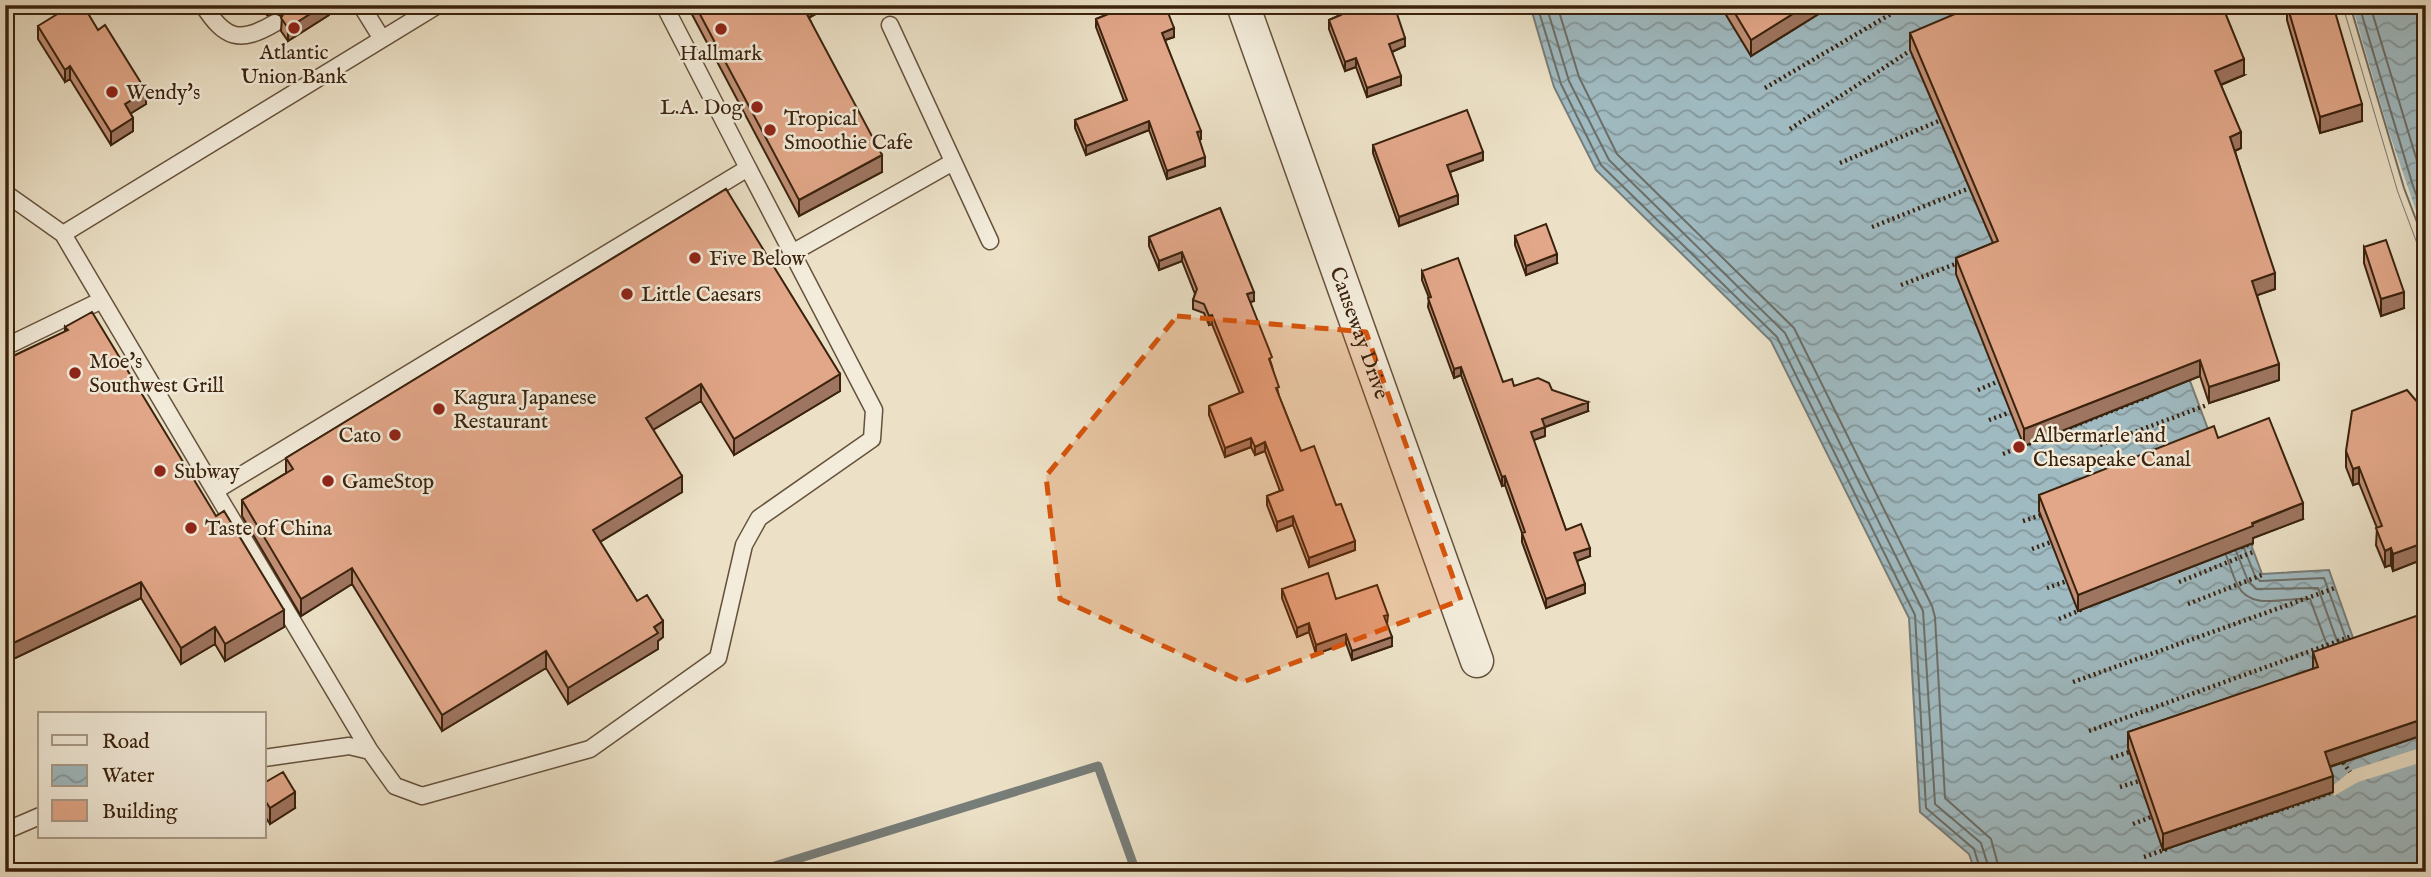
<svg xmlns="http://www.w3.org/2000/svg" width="2431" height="877" viewBox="0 0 2431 877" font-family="'IM FELL English',serif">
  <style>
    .water { fill: url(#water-waves); stroke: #777d79; stroke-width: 2 }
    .pier { fill: #ece1c7 }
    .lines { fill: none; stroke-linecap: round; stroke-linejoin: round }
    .shore { stroke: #6c6e67; stroke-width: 2 }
    .stream { stroke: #777d79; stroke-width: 9 }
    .lane-casing { stroke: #66523c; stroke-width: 19 }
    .street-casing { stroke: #66523c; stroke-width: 35 }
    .path { stroke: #3a220d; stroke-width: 4.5; stroke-dasharray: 2 3.5; stroke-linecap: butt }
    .lane { stroke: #f3ecdb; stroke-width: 16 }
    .street { stroke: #f3ecdb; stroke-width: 32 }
    .wall { fill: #c29076; stroke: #3a220d; stroke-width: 2 }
    .shaded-wall { fill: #9e7560; stroke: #3a220d; stroke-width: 2 }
    .building { fill: #e2a789; stroke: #3a220d; stroke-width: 2 }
    .marked { fill: #d7540c; fill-opacity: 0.2; stroke: #d7540c; stroke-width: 5; stroke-dasharray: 14 9; stroke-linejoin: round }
    .poi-dot { fill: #8f2418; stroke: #f3ecdb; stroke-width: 2.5 }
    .labels { text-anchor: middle; stroke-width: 5; stroke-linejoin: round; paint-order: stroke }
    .poi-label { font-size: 21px; fill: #3a220d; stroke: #f3ecdb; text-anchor: start }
    .street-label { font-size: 21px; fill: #3a220d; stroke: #f3ecdb }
  </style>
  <defs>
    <pattern id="water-waves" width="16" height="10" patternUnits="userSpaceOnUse" patternTransform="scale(1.75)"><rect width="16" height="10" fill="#9fbac1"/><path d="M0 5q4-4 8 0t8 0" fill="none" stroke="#83979b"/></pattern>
  </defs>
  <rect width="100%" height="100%" fill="#ece1c7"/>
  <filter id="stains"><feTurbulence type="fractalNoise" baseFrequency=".00286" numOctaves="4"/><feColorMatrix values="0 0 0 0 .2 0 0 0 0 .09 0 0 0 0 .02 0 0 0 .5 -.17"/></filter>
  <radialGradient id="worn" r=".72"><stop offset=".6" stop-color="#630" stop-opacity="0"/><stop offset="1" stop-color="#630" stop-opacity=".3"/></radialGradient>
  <!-- water -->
  <path class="water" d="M1530,5h663l-72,191 141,378 67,-4 29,82 68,-2v222h-451l-6,-18 -49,-42 -11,-194 -138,-277 -175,-171 -42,-83z
    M2343,5h83v261l-28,-75z"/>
  <!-- pier -->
  <path class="pier" d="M2343,5h9l36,124 38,111v26l-28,-75z
    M2426,746v15l-68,21 -24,14 -3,-9 21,-17z"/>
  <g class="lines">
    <!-- shore -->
    <path class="shore" d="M1537,5l24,79 40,81 176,172 138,278 11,193 48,41 7,23
      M1546,5l23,76 40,79 176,173 138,278 12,193 46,39 9,29
      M1557,5l22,72 38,77 177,174 138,278 3,11 10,181 46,41 9,33
      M2350,5l54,183 22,58
      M2359,5l54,181 13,35
      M2370,5l56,186
      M2244,548l11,28 5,5 64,-3 22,61
      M2236,551l12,30 8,8 62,-1 19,53
      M2226,555c4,10 7,22 12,31 14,26 50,10 72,13l17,46"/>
    <!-- stream -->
    <path class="stream" d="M755,872l343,-106 38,106"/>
    <defs>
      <path id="lane" d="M203,5c22,34 36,39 72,18
        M361,5l21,34
        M890,25l100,216
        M5,193l58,41 39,66
        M63,234l375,-229
        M792,253l161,-91
        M5,347l97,-47 113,191 533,-323 -84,-163
        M215,491l155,260
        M264,758l85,-12 21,5 25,35 27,10 168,-47 128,-91 26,-113 15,-27 113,-79 2,-29 -126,-242
        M5,831l35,-15"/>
      <g id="street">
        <path id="s1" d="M1243,5l234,656"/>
      </g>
    </defs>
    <!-- lane casing -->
    <use href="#lane" class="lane-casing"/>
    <!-- street casing -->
    <use href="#street" class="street-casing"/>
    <!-- path -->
    <path class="path" d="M1765,88l141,-83
      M1790,129l118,-77
      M1840,163l101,-43
      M1872,227l98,-39
      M1901,285l57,-22
      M1978,390l21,-9
      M1989,420l22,-8
      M2100,445l107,-40
      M2003,454l149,-59
      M2023,521l18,-6
      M2241,547l12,-4
      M2032,549l19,-7
      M2179,582l74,-30
      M2047,588l20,-7
      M2188,604l74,-29
      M2059,619l24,-10
      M2073,682l262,-94
      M2089,731l263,-95
      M2111,758l18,-6
      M2340,758l10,14
      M2120,787l19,-6
      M2133,824l18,-7
      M2224,829l109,-37
      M2144,857l23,-8"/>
    <!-- lane -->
    <use href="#lane" class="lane"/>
    <!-- street -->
    <use href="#street" class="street"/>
  </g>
  <!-- wall -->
  <path class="wall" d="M261,5h68v10l-41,26 -7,-10 1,-14 -6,-4 -9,2z
    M687,5h145l-23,13 73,154 -83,44z
    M1110,5h55l9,32 -9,3 36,99 -2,1 6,26 -38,13 -18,-49 -63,25 -11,-27v-8l49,-19 -28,-74v-8l17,-7z
    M1334,5h60l11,41 -13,6 9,33 -34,12 -11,-30 -11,4 -16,-42v-9l9,-4z
    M1720,5h113l-82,51z
    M2287,5l75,116 -42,12 -33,-113z
    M38,26l60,4 48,74 -15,9 2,18 -22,14 -41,-66 -5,3 -27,-43z
    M1910,33l334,42 -23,10 20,63 -6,3 40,138 -18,6 22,85 -70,23 -9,-27 -176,70 -68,-172v-16l37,-15 -83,-193z
    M1373,145l110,15 -33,12 8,32 -59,22 -26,-73z
    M726,189l114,202 -106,64 -33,-54 -48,29 29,62 -82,50 37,59 26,36 -5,4v8l-90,55 -22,-36 -104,63 -90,-147 -51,32 -59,-100v-16l44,-27v-15z
    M1220,208l34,93 -4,1 22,64 7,30 22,55 35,54 19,45 -46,17 -16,-42 -16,6 -10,-26v-9l13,-5 -15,-40 -10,4 -4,-8 -26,10 -16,-42v-9l31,-13 -28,-69 -3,1 -5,-12 -11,-4v-9l2,-6 -13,-33 -23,9 -10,-24v-9z
    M1515,236l42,27 -31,12 -11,-30z
    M2364,247l40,61 -23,8 -17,-53z
    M1422,271l81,111 11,4 38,4 36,21 -43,16v9l-12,4 33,90 24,26 -13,5 8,32 -39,15 -24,-66v-9l-17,-48 -3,1 -41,-111 -7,3 -26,-71 1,-9 -7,-18z
    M65,327l219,300 -59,34 -10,-17 -34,20 -40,-66 -136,65v-303l60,-28z
    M2426,412v146l-33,13 -2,-6 -6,2 -9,-22 1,-17 -18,-45 -6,2 -7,-18v-16z
    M2218,438l85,81 -50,19v5l-175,68 -39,-100v-16z
    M1282,589l54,10 52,16 -1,9 5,22 -40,14 -6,-17 -30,11 -7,-22 -12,5 -15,-39z
    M2313,652l113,82 -96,33 3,25 -170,58 -35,-102v-16l185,-63z
    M264,783l31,25 -25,16 -6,-9z"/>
  <!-- shaded-wall -->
  <path class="shaded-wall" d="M267,5h9v8l-9,2z
    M324,5h5v10l-41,26v-13z
    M802,5h30l-30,16z
    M1807,5h26l-82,51v-16z
    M1174,28v9l-12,4v-8z
    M1405,38v8l-16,7v-9z
    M1356,58v9l-11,4v-9z
    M2244,59v16l-29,12v-16z
    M70,66v13l-5,3v-12z
    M1401,76v9l-34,12v-9z
    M146,91v13l-21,13v-13z
    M2362,104v17l-42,12v-16z
    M133,118v13l-22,14v-13z
    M1149,121v9l-63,25v-9z
    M1201,131v8l-4,2v-9z
    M2241,132v16l-11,5v-16z
    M1483,152v8l-36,13v-8z
    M882,155v17l-83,44v-16z
    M1205,157v9l-38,13v-8z
    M1458,195v9l-59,22v-9z
    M1182,252v9l-23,9v-9z
    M1557,254v9l-31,12v-9z
    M2275,273v16l-23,8v-16z
    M1254,292v9l-7,2v-9z
    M2404,292v16l-23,8v-17z
    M1212,315v9l-3,1v-9z
    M2200,360v16l-176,70v-17z
    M2279,364v16l-70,23v-16z
    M1461,367v8l-7,3v-9z
    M840,374v17l-106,64v-16z
    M701,384v17l-55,33v-16z
    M1588,402v9l-46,17v-9z
    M1545,427v9l-14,5v-9z
    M1251,438v9l-26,10v-9z
    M1265,442v9l-10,4v-8z
    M2359,467v16l-6,2v-16z
    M682,476v16l-89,54v-16z
    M1505,476v9l-3,1v-9z
    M2303,503v16l-50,19v5l-175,68v-16z
    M1293,516v9l-16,6v-9z
    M1355,541v9l-46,17v-9z
    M2426,542v16l-33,13v-17z
    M1590,548v8l-16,6v-9z
    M2391,548v17l-6,2v-16z
    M352,568v16l-51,32v-17z
    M141,582v16l-136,65v-16z
    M1585,584v9l-39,15v-9z
    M284,610v17l-59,34v-17z
    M663,621v16l-5,4v8l-90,55v-16z
    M1309,623v9l-12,5v-9z
    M215,627v17l-34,20v-16z
    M1346,634v9l-30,11v-9z
    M1392,637v9l-40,14v-9z
    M546,651v17l-104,63v-16z
    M2426,718v16l-101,34v-16z
    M2333,776v16l-170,58v-16z
    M295,792v16l-25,16v-16z"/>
  <!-- building -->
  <path class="building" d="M72,5h11l15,25 7,-5 41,66 -21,13 8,14 -22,14 -41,-66 -5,4 -27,-44z
    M284,5h40l-36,23 -7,-10 4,-7z
    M695,5h107l80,150 -83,45z
    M1113,5h52l9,23 -12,5 39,98 -4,1 8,25 -38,14 -18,-50 -63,25 -11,-26 52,-20 -31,-81 20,-8z
    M1337,5h57l11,33 -16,6 12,32 -34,12 -11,-30 -11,4 -16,-42 12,-5z
    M1730,5h77l-56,35z
    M1976,5h246l22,54 -29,12 26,61 -11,5 45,136 -23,8 27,83 -70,23 -9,-27 -176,69 -68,-171 42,-17 -88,-208z
    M2287,5h46l29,99 -42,13z
    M1467,110l16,42 -36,13 11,30 -59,22 -26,-72z
    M726,189l114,185 -106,65 -33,-55 -55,34 36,58 -89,54 44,71 10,-6 16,26 -9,6 4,6 -90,55 -22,-37 -104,64 -90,-147 -51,31 -59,-99 51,-31 -7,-11z
    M1220,208l34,84 -7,2 25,63 -3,2 10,28 -3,1 25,63 13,-5 22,59 5,-1 14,37 -46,17 -16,-42 -16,6 -10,-26 16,-6 -18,-48 -10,5 -4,-9 -26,10 -16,-42 34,-14 -31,-77 -3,1 -5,-12 -11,-4 4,-11 -15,-37 -23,9 -10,-24z
    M1546,224l11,30 -31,12 -11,-30z
    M2386,240l18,52 -23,7 -17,-52z
    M1458,258l45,124 9,-3 2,7 24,-8 11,5 3,7 36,12 -46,17 3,8 -14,5 35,98 15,-6 9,24 -16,5 11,31 -39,15 -24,-66 3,-1 -20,-56 -3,1 -41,-110 -7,2 -26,-71 3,-1 -9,-26z
    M92,312l124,204 8,-5 60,99 -59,34 -10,-17 -34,21 -40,-66 -136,65v-287l63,-30 -3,-3z
    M2407,390l19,22v130l-33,12 -2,-6 -6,3 -9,-23 6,-2 -23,-59 -6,2 -7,-18 6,-40z
    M2269,418l34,85 -51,20 1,3 -175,69 -39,-100 175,-69 4,12z
    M1328,573l8,26 41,-14 11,30 -4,1 8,21 -40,14 -6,-17 -30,11 -7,-22 -12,5 -15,-39z
    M2419,615l7,19v84l-101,34 8,24 -170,58 -35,-102 190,-65 -5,-15z
    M283,772l12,20 -25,16 -6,-9v-16z"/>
  <!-- marked area -->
  <path class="marked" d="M1177,316l189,16 95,268 -218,82 -183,-83 -14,-123z"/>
  <!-- markers -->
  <g class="poi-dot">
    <circle cx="294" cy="28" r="7"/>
    <circle cx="721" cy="29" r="7"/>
    <circle cx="112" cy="92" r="7"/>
    <circle cx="757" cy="107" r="7"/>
    <circle cx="770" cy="130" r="7"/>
    <circle cx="695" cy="258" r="7"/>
    <circle cx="627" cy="294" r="7"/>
    <circle cx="75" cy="373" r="7"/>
    <circle cx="439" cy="409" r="7"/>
    <circle cx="395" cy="435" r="7"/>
    <circle cx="2019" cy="447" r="7"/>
    <circle cx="160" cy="471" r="7"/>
    <circle cx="328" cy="481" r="7"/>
    <circle cx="191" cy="528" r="7"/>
  </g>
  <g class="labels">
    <!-- poi labels -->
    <g class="poi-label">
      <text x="294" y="59" text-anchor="middle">Atlantic<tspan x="294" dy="24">Union Bank</tspan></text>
      <text x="721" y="60" text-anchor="middle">Hallmark</text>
      <text x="126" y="99">Wendy's</text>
      <text x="743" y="114" text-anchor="end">L.A. Dog</text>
      <text x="784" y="125">Tropical<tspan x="784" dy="24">Smoothie Cafe</tspan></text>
      <text x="709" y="265">Five Below</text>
      <text x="641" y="301">Little Caesars</text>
      <text x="89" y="368">Moe's<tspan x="89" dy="24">Southwest Grill</tspan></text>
      <text x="453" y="404">Kagura Japanese<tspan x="453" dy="24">Restaurant</tspan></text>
      <text x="381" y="442" text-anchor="end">Cato</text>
      <text x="2033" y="442">Albermarle and<tspan x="2033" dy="24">Chesapeake Canal</tspan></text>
      <text x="174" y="478">Subway</text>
      <text x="342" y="488">GameStop</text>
      <text x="205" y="535">Taste of China</text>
    </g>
    <!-- street labels -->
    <g class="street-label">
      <text dy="7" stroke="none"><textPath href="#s1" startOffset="348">Causeway Drive</textPath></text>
    </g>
  </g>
  <!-- margin -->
  <rect width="2431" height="877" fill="none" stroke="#ece1c7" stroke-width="28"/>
  <rect x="7" y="7" width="2417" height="863" fill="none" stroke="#3a220d" stroke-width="3.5"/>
  <rect x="14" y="14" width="2403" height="849" fill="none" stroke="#3a220d" stroke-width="2"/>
  <!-- legend -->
  <rect x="38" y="712" width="228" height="126" fill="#f3ecdb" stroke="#a99b89" stroke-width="2"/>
  <rect x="52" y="735" width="35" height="10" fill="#f3ecdb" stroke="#a99b89" stroke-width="2"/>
  <text x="102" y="748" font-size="21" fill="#3a220d">Road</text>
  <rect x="52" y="765" width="35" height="21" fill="url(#water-waves)" stroke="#a99b89" stroke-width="2"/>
  <text x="102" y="782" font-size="21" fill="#3a220d">Water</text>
  <rect x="52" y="800" width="35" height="21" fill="#e2a789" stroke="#a99b89" stroke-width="2"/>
  <text x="102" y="818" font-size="21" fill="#3a220d">Building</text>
  <rect width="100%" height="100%" filter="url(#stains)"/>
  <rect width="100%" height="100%" fill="url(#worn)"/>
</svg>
